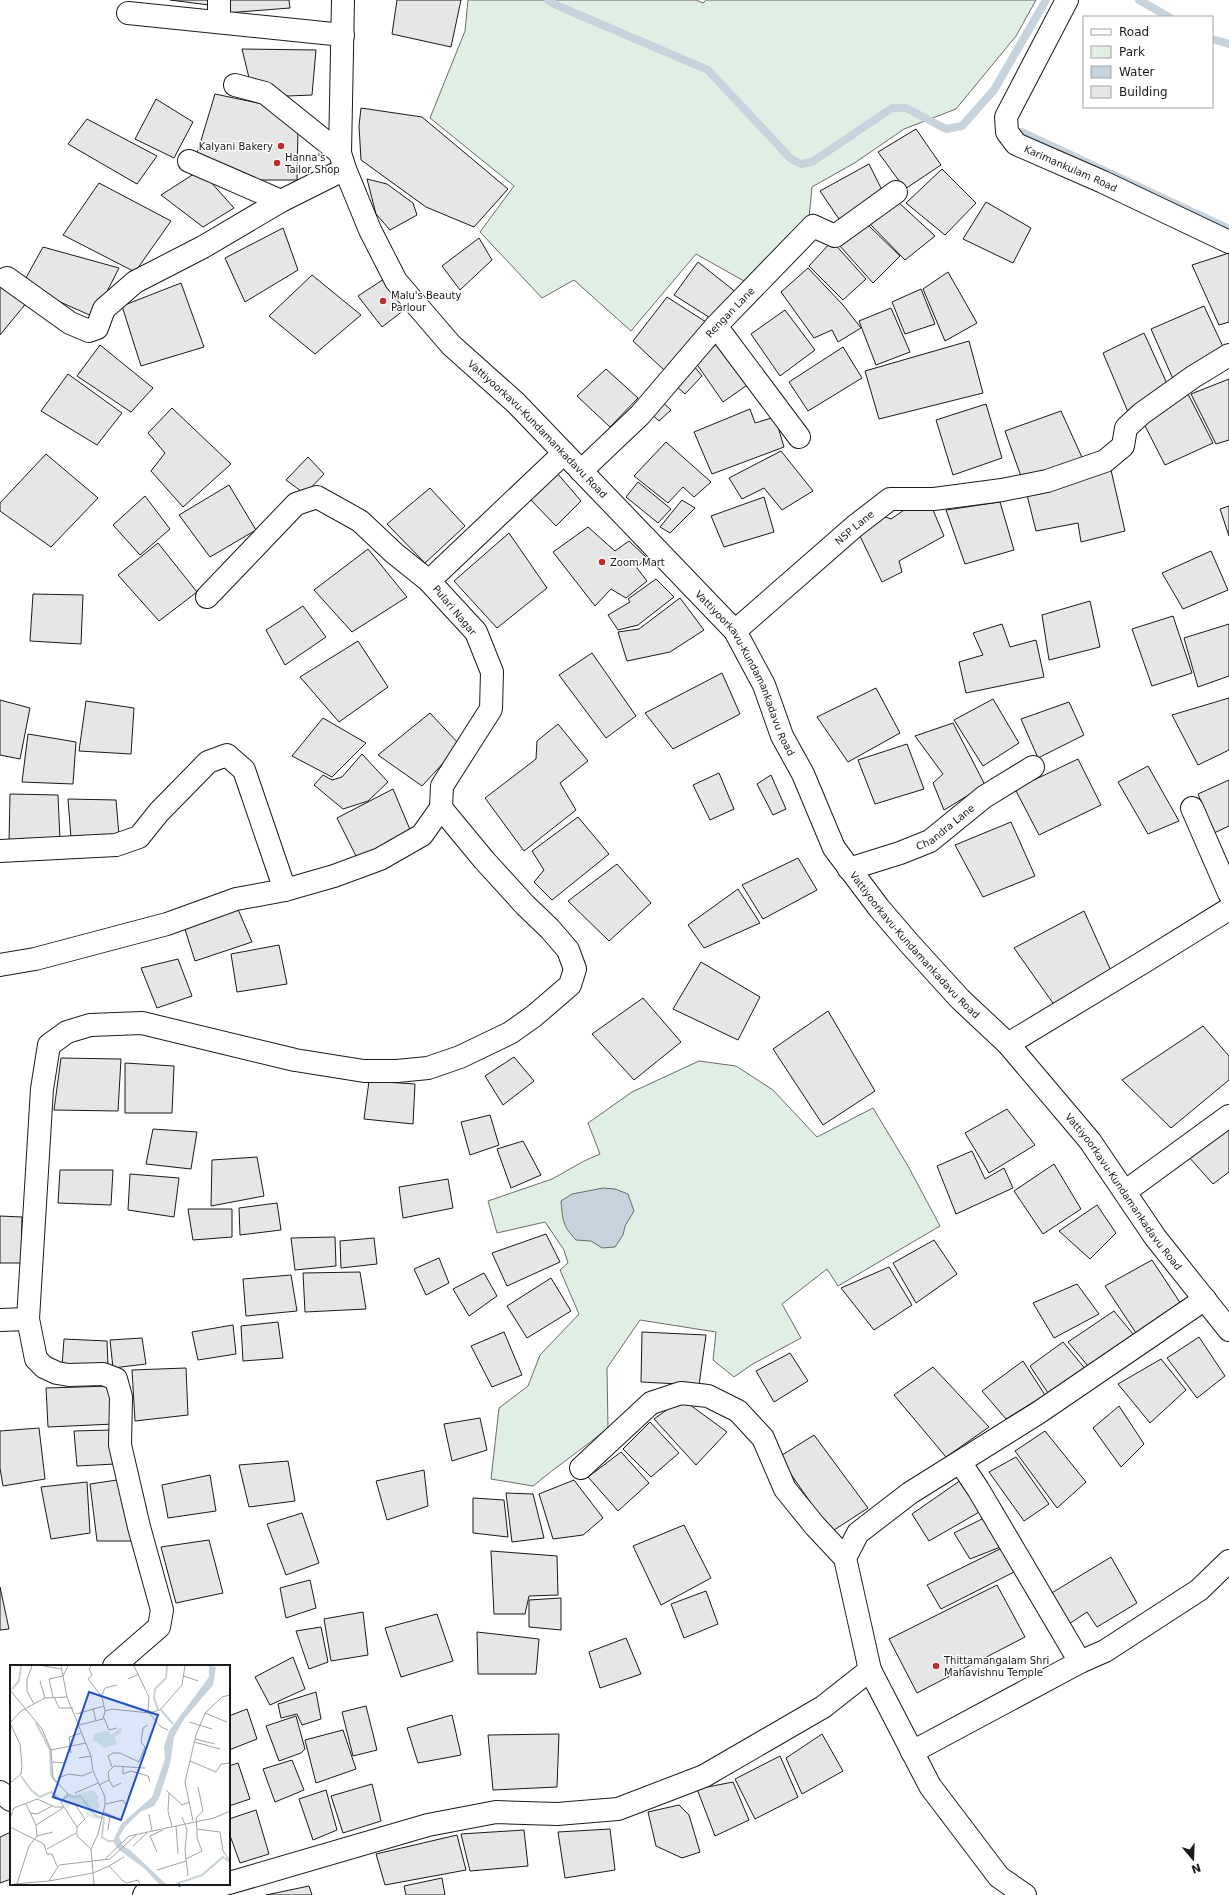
<svg xmlns="http://www.w3.org/2000/svg" width="1229" height="1895" viewBox="0 0 1229 1895" font-family="'DejaVu Sans',sans-serif">
  <style>
    .green { fill: #e0efe3; stroke: #6a6a6a }
    .water { fill: #c6d2dc; stroke: #6a6a6a }
    .lines { fill: none; stroke-linecap: round; stroke-linejoin: round }
    .stream { stroke: #c6d2dc; stroke-width: 8 }
    .building { fill: #e6e6e6; stroke: #1a1a1a }
    .minor-casing { stroke: #1a1a1a; stroke-width: 24 }
    .tertiary-casing { stroke: #1a1a1a; stroke-width: 24 }
    .minor { stroke: #fff; stroke-width: 22 }
    .tertiary { stroke: #fff; stroke-width: 22 }
    .poi-dot { fill: #c62828; stroke: #fff; stroke-width: 1.5 }
    .labels { text-anchor: middle; stroke-width: 3; stroke-linejoin: round; paint-order: stroke }
    .poi-label { font-size: 10px; fill: #1a1a1a; stroke: #fff; text-anchor: start }
    .street-label { font-size: 10px; fill: #1a1a1a; stroke: #fff }
    .inset-river { fill: none; stroke: #c6d2dc; stroke-width: 2 }
    .inset-road { fill: none; stroke: #a3a3a3; stroke-width: 1 }
    .view { fill: #1d4ed8; fill-opacity: 0.15; stroke: #1d4ed8; stroke-width: 2 }
    .inset-edge { fill: none; stroke: #1a1a1a; stroke-width: 2 }
  </style>
  <rect width="100%" height="100%" fill="#fff"/>
  <!-- green -->
  <path class="green" d="M468,0h228l7,3 3,-3h330l-20,36 -60,73 -52,20 -48,33 -44,25 -3,31 -65,63 -48,-27 -65,77 -57,-51 -32,18 -62,-66 34,-46 -84,-68 35,-87z
    M699,1061l37,5 37,24 44,47 56,-29 35,58 32,60 -102,60 -11,-17 -45,35 19,34 -50,27 -17,12 -21,-17 3,-28 -76,-12 -33,48 1,60c-24,20 -50,37 -75,58l-42,-7 8,-71 29,-22 12,-31 39,-41 -19,-44 8,-7 -4,-13 -19,-28 -48,11 -9,-32 64,-22 32,-18 16,-7 -12,-31 44,-31z"/>
  <!-- water -->
  <path class="water" d="M603,1188l12,1 13,5 6,17 -9,15 -2,9 -8,12 -13,1 -11,-7 -15,-1c-14,-15 -13,-19 -15,-39l11,-7z"/>
  <g class="lines">
    <!-- stream -->
    <path class="stream" d="M548,0l8,5 152,65 83,89 10,5 11,-2 80,-54h14l40,21 16,-3 32,-36 52,-90
      M1139,0l30,17
      M1212,39l17,5
      M1022,132l207,97"/>
  </g>
  <!-- building -->
  <path class="building" d="M170,0h39v5z
    M225,0h64l1,8 -64,5z
    M397,0h64l-10,47 -59,-13z
    M242,49l74,1 -4,45 -24,1 -38,-14z
    M215,94l57,12 26,22 -1,52h-48l-53,-23z
    M156,99l37,23 -19,36 -39,-19z
    M361,108l61,9 86,72 -34,38 -48,-20 -65,-47 -2,-34z
    M87,119l70,37 -20,28 -69,-40z
    M916,129l25,36 -36,24 -27,-37z
    M869,164l16,32 -42,29 -23,-34z
    M942,169l34,34 -31,32 -39,-32z
    M200,170l34,38 -31,19 -42,-32z
    M367,179l20,5 26,19 4,12 -27,15 -14,-16z
    M99,183l72,38 -36,51 -72,-37z
    M897,201l38,35 -30,24 -36,-37z
    M986,202l45,26 -18,35 -50,-24z
    M868,225l32,31 -27,27 -33,-37z
    M283,228l15,42 -53,32 -20,-44z
    M479,238l13,22 -32,30 -18,-24z
    M832,241l34,38 -23,21 -34,-34z
    M43,247l76,21 -25,49 -72,-32z
    M1229,253v69l-10,3 -27,-60z
    M698,262l39,31 -22,28 -41,-26z
    M808,268l35,37 18,23 -23,14 -6,-12 -18,8 -33,-46z
    M948,272l29,51 -32,18 -22,-52z
    M312,275l49,40 -46,39 -46,-38z
    M387,277l21,30 -26,20 -24,-31z
    M0,280l28,21 -28,34z
    M181,283l23,64 -63,19 -19,-60z
    M921,289l14,35 -30,10 -13,-32z
    M667,297l39,25 -42,48 -31,-29z
    M1204,306l21,45 -52,28 -22,-50z
    M891,308l19,44 -34,13 -17,-44z
    M785,310l30,40 -35,26 -29,-42z
    M1144,333l25,55 -41,24 -25,-59z
    M722,339l31,42 -30,21 -27,-39z
    M969,341l14,52 -104,26 -14,-48z
    M100,345l53,43 -22,24 -54,-36z
    M843,347l19,31 -54,33 -19,-29z
    M694,366l8,10 -17,18 -10,-9z
    M606,369l32,29 -28,29 -33,-31z
    M68,374l54,39 -25,32 -56,-34z
    M1229,379v61l-13,4 -25,-50z
    M1188,394l25,49 -48,22 -23,-45z
    M660,400l11,10 -12,11 -10,-9z
    M986,404l16,54 -49,17 -17,-55z
    M172,408l59,56 -48,43 -32,-36 14,-18 -17,-20z
    M750,409l5,14 20,-6 9,30 -72,27 -18,-42z
    M1061,411l24,53 -62,18 -18,-51z
    M666,442l45,40 -17,15 -11,-10 -15,16 -34,-27z
    M781,451l32,40 -31,19 -18,-22 -22,11 -13,-21z
    M46,454l52,44 -47,49 -51,-36v-8z
    M308,457l16,17 -19,20 -19,-14z
    M1111,470l14,61 -44,11 -3,-19 -42,8 -10,-40z
    M557,473l24,28 -25,25 -26,-27z
    M638,482l33,27 -13,14 -32,-26z
    M229,485l27,45 -46,27 -31,-42z
    M430,488l35,38 -40,37 -38,-39z
    M145,496l25,33 -30,26 -27,-30z
    M764,497l10,35 -50,15 -13,-31z
    M682,500l13,8 -25,25 -10,-6z
    M1000,502l14,48 -49,14 -19,-54z
    M1229,506v30l-9,-27z
    M907,508l26,2 11,26 -45,25 3,11 -20,10 -24,-50 22,-17 11,4z
    M588,527l27,24 14,-10 17,16 -9,11 10,13 -21,17 -15,-9 -16,17 -42,-54z
    M509,533l38,55 -50,40 -43,-47z
    M158,543l39,49 -38,29 -41,-46z
    M368,549l39,48 -55,35 -38,-42z
    M1211,551l17,39 -45,19 -21,-36z
    M656,579l18,18 -36,28 -20,5 -10,-15 22,-13 -2,-3z
    M33,594l50,1 -2,49 -51,-3z
    M680,598l24,32 -34,22 -43,9 -9,-29 21,-3z
    M1090,601l10,46 -51,13 -7,-45z
    M303,606l23,31 -41,28 -19,-35z
    M1173,616l19,57 -40,13 -20,-57z
    M1002,624l8,23 26,-7 8,37 -78,16 -7,-31 24,-7 -10,-22z
    M1229,624v52l-31,11 -14,-49z
    M358,641l30,46 -49,35 -39,-45z
    M592,653l44,63 -30,22 -47,-63z
    M722,673l18,41 -67,35 -28,-36z
    M876,688l24,45 -52,29 -31,-45z
    M1229,698v52l-31,15 -26,-50z
    M993,699l26,44 -36,23 -29,-46z
    M0,700l30,8 -10,51 -20,-4z
    M86,701l48,7 -3,46 -52,-3z
    M1069,702l15,33 -46,23 -17,-39z
    M430,713l30,32 -38,41 -44,-31z
    M323,718l43,25 -34,34 -40,-21z
    M953,723l32,62 -41,25 -11,-27 10,-9 -28,-38z
    M558,724l30,37 -28,22 16,27 -52,41 -39,-53 51,-39 1,-18z
    M28,734l48,8 -3,42 -51,-2z
    M907,744l17,45 -49,15 -17,-44z
    M362,754l26,28 -20,19 -25,8 -29,-24 9,-10 9,5 10,-3z
    M1078,759l23,46 -62,30 -24,-46z
    M1148,766l31,55 -31,13 -30,-52z
    M719,773l15,36 -24,11 -17,-35z
    M771,775l15,34 -13,6 -16,-31z
    M1229,780v46l-15,7 -16,-39z
    M393,789l18,43 -54,26 -20,-40z
    M10,794l48,1 2,45 -51,2z
    M68,799l48,1 3,35 -48,3z
    M578,817l31,37 -57,46 -18,-18 10,-12 -12,-19z
    M1011,822l24,54 -52,21 -28,-52z
    M798,858l19,32 -54,29 -21,-34z
    M617,864l34,39 -42,38 -41,-40z
    M738,889l22,34 -56,25 -16,-23z
    M237,907l15,35 -57,19 -12,-38z
    M1084,911l28,62 -57,33 -41,-58z
    M279,945l8,39 -50,8 -6,-38z
    M178,959l14,37 -35,12 -16,-40z
    M701,962l59,35 -22,43 -65,-31z
    M643,998l38,44 -47,38 -42,-46z
    M828,1011l47,80 -52,34 -50,-76z
    M1203,1026l26,30v24l-58,48 -49,-48z
    M514,1057l20,24 -31,24 -18,-29z
    M61,1058l60,1 -3,52 -64,-1z
    M125,1063l49,3 -2,47h-47z
    M369,1081l46,3 -2,40 -49,-5z
    M1007,1109l28,36 -46,28 -24,-40z
    M490,1115l9,30 -29,10 -9,-33z
    M1229,1127v45l-16,12 -26,-29z
    M153,1129l44,3 -6,37 -45,-5z
    M523,1141l18,34 -30,13 -14,-39z
    M972,1151l13,28 19,-11 9,20 -57,26 -19,-48z
    M257,1157l7,39 -53,10 1,-46z
    M1054,1164l27,45 -38,25 -29,-43z
    M60,1170h53l-2,35 -53,-2z
    M130,1174l49,4 -5,39 -46,-7z
    M448,1179l5,29 -50,10 -4,-31z
    M277,1203l4,27 -41,5 -1,-27z
    M1097,1205l19,28 -26,26 -31,-28z
    M188,1209h44v28l-39,3z
    M0,1216l22,1 -1,46h-21z
    M546,1234l14,28 -53,24 -15,-33z
    M335,1237l1,29 -41,4 -4,-32z
    M374,1238l3,26 -36,4 -1,-27z
    M934,1240l23,34 -41,29 -23,-40z
    M439,1258l10,25 -23,12 -12,-26z
    M1152,1260l29,44 -43,32 -33,-50z
    M889,1267l23,38 -38,25 -33,-42z
    M360,1272l6,37 -61,3 -2,-39z
    M484,1273l13,23 -28,20 -16,-27z
    M291,1275l6,36 -51,5 -3,-37z
    M551,1278l20,33 -44,27 -20,-32z
    M1077,1284l22,30 -45,24 -21,-35z
    M1114,1311l24,29 -45,32 -25,-30z
    M278,1322l5,36 -40,3 -2,-35z
    M233,1325l3,29 -38,6 -6,-28z
    M504,1332l18,43 -30,12 -21,-41z
    M642,1332l64,3 -7,50 -58,-3z
    M1199,1337l26,39 -28,22 -30,-40z
    M142,1338l4,26 -33,4 -3,-28z
    M64,1339l43,2 1,25h-46z
    M1063,1342l24,29 -37,25 -20,-30z
    M790,1353l18,28 -34,21 -18,-31z
    M1161,1359l25,31 -36,33 -32,-39z
    M1023,1361l22,34 -39,24 -24,-28z
    M933,1367l56,60 -43,30 -52,-62z
    M186,1368l2,47 -53,6 -3,-51z
    M111,1386l3,38 -66,3 -2,-39z
    M682,1399l45,33 -31,33 -42,-46z
    M1119,1406l25,38 -23,23 -28,-39z
    M480,1418l7,32 -35,11 -8,-37z
    M650,1422l29,31 -28,24 -28,-28z
    M39,1428l6,51 -42,7 -3,-18v-37z
    M112,1430l3,34 -38,2 -3,-35z
    M1045,1431l41,51 -29,26 -42,-57z
    M814,1435l54,73 -37,24 -52,-75z
    M621,1452l28,31 -31,28 -30,-34z
    M1016,1457l33,47 -25,17 -35,-49z
    M288,1461l7,40 -46,6 -10,-42z
    M424,1470l4,36 -41,14 -11,-39z
    M210,1475l6,36 -48,7 -6,-33z
    M117,1480l17,61h-37l-7,-57z
    M574,1480l29,38 -20,17 -30,4 -14,-45z
    M961,1480l20,31 -52,30 -17,-27z
    M87,1482l3,51 -39,6 -10,-52z
    M506,1493l27,1 11,44 -32,4z
    M473,1498l31,2 4,37 -35,-4z
    M302,1513l17,50 -33,12 -19,-51z
    M988,1516l15,30 -33,13 -16,-26z
    M684,1525l27,53 -50,27 -28,-59z
    M209,1540l14,53 -47,10 -15,-56z
    M1006,1546l12,24 -77,39 -14,-24z
    M491,1551l66,5 1,39 -29,1 -4,18h-31z
    M1111,1557l26,46 -40,24 -10,-15 -18,12 -19,-30z
    M310,1580l6,28 -30,10 -6,-30z
    M997,1585l28,52 -108,56 -28,-54z
    M0,1587l9,42 -9,1z
    M706,1591l12,33 -34,14 -13,-34z
    M561,1598v32l-32,-3v-27z
    M363,1612l5,43 -37,6 -7,-42z
    M437,1614l16,47 -52,16 -16,-49z
    M321,1627l7,35 -19,7 -13,-38z
    M477,1632l62,7 -3,35h-58z
    M626,1638l15,36 -41,14 -11,-36z
    M293,1657l12,32 -35,16 -15,-28z
    M316,1692l5,27 -19,6 -5,-11 -16,4 -3,-14z
    M366,1706l11,44 -24,6 -11,-44z
    M247,1709l10,30 -28,11v-34z
    M452,1715l9,40 -43,8 -11,-35z
    M296,1716l9,33 -4,4 -22,8 -13,-35z
    M343,1730l13,39 -40,14 -11,-43z
    M559,1734l-2,53 -64,3 -5,-55z
    M822,1734l21,37 -41,23 -16,-36z
    M780,1756l18,41 -43,22 -20,-40z
    M292,1760l12,30 -29,12 -12,-33z
    M238,1763l12,36 -21,7v-40z
    M733,1782l16,38 -34,16 -18,-47z
    M372,1784l9,37 -38,12 -12,-37z
    M326,1790l11,40 -24,10 -14,-41z
    M679,1805l10,10 11,37 -18,6 -26,-12 -8,-34z
    M256,1810l13,44 -29,9 -11,-30v-14z
    M610,1829l5,41 -50,8 -7,-46z
    M524,1830l4,36 -58,5 -9,-37z
    M11,1832v47l-11,4v-46z
    M457,1835l9,35 -81,15 -9,-31z
    M442,1878l3,17h-39l-2,-9z
    M309,1886l3,9h-46z"/>
  <g class="lines">
    <defs>
      <g id="minor">
        <path d="M219,0v22"/>
        <path id="s1" d="M1067,0l-61,117 1,15 9,12 87,38 126,60"/>
        <path d="M128,13l215,22"/>
        <path d="M235,85l30,8 75,60"/>
        <path d="M189,161l92,40"/>
        <path d="M7,278l63,45 19,8 8,-3 7,-19 31,-27 68,-35 78,-46 64,-32"/>
        <path d="M716,326l83,111"/>
        <path id="s2" d="M581,471l59,-56 76,-89 97,-100 22,10 61,-44"/>
        <path d="M207,597l89,-93 21,-7 43,24 34,32 35,28"/>
        <path id="s3" d="M735,631l120,-105 35,-27h44l68,-9 45,-9 58,-20 18,-15 3,-18 15,-14 52,-37 36,-22"/>
        <path d="M441,808l1,-22 49,-77 1,-37 -16,-40 -47,-51 135,-128"/>
        <path d="M1192,808l37,85"/>
        <path d="M0,851l116,-6 23,-8 20,-25 49,-50 19,-7 17,15 41,120"/>
        <path id="s4" d="M849,869l51,-16 30,-12 54,-44 49,-30"/>
        <path d="M0,965l35,-6 132,-35 69,-25 49,-9 49,-14 46,-17 42,-24 19,-27"/>
        <path d="M1008,1044l134,-81 87,-54"/>
        <path d="M1126,1191l103,-75"/>
        <path d="M0,1320l28,-1"/>
        <path d="M960,1462l18,27 102,173"/>
        <path d="M581,1468l70,-65 30,-10 27,3 30,15 25,27 22,51 30,37 30,32"/>
        <path d="M114,1666l45,-39 3,-17 -23,-83 -19,-82 1,-48 -5,-18 -13,-5 -34,1 -12,-2 -13,-6 -8,-8 -8,-40 14,-230 7,-44 18,-13 23,-7 52,-2 153,37 69,11h33l31,-3 32,-11 50,-24 24,-17 36,-31 5,-16 -7,-19 -18,-21 -25,-24 -41,-45 -43,-52"/>
        <path d="M870,1670l60,116 69,91 26,18"/>
        <path d="M912,1752l168,-90 25,-11 94,-61 30,-29"/>
        <path d="M0,1792l11,8"/>
        <path d="M229,1883l199,-58 68,-13 61,2 61,-5 86,-33 119,-69 47,-37 -25,-112 13,-25 52,-40 128,-80 167,-114"/>
        <path d="M144,1895l4,-5 24,5"/>
        <path d="M187,1895l38,-11"/>
      </g>
      <g id="tertiary">
        <path id="s5" d="M343,0l-3,153 5,16 25,61 26,51 55,64 65,58 219,228 29,54 18,51 21,38 31,74 45,60 30,35 51,56 48,45 82,97 65,96 74,93"/>
      </g>
    </defs>
    <!-- minor casing -->
    <use href="#minor" class="minor-casing"/>
    <!-- tertiary casing -->
    <use href="#tertiary" class="tertiary-casing"/>
    <!-- minor -->
    <use href="#minor" class="minor"/>
    <!-- tertiary -->
    <use href="#tertiary" class="tertiary"/>
  </g>
  <!-- markers -->
  <g class="poi-dot">
    <circle cx="281" cy="146" r="4"/>
    <circle cx="277" cy="163" r="4"/>
    <circle cx="383" cy="301" r="4"/>
    <circle cx="602" cy="562" r="4"/>
    <circle cx="936" cy="1666" r="4"/>
  </g>
  <g class="labels">
    <!-- poi labels -->
    <g class="poi-label">
      <text x="273" y="150" text-anchor="end">Kalyani Bakery</text>
      <text x="285" y="161">Hanna's<tspan x="285" dy="12">Tailor Shop</tspan></text>
      <text x="391" y="299">Malu's Beauty<tspan x="391" dy="12">Parlour</tspan></text>
      <text x="610" y="566">Zoom Mart</text>
      <text x="944" y="1664">Thittamangalam Shri<tspan x="944" dy="12">Mahavishnu Temple</tspan></text>
    </g>
    <!-- street labels -->
    <g class="street-label">
      <text dy="4" stroke="none"><textPath href="#s1" startOffset="222">Karimankulam Road</textPath></text>
      <text dy="4" stroke="none"><textPath href="#s2" startOffset="218">Rengan Lane</textPath></text>
      <text dy="4" stroke="none"><textPath href="#s5" startOffset="498">Vattiyoorkavu-Kundamankadavu Road</textPath></text>
      <text dy="4" stroke="none"><textPath href="#s3" startOffset="158">NSP Lane</textPath></text>
      <text transform="translate(455 610) rotate(50)" y="4">Pulari Nagar</text>
      <text dy="4" stroke="none"><textPath href="#s5" startOffset="822">Vattiyoorkavu-Kundamankadavu Road</textPath></text>
      <text dy="4" stroke="none"><textPath href="#s4" startOffset="106">Chandra Lane</textPath></text>
      <text dy="4" stroke="none"><textPath href="#s5" startOffset="1146">Vattiyoorkavu-Kundamankadavu Road</textPath></text>
      <text dy="4" stroke="none"><textPath href="#s5" startOffset="1470">Vattiyoorkavu-Kundamankadavu Road</textPath></text>
    </g>
  </g>
  <!-- overview -->
  <g transform="translate(10 1665)">
    <rect width="220" height="220" fill="#fff"/>
    <path d="M110,63l2,1 -1,4 -7,4 3,7 -14,4 -5,-6h-4l-1,-7 14,-5 4,5zM83,125l6,8 -2,2 3,6 -5,7 5,4 -1,3 -12,-4 -2,2 3,-9 -16,-5 -5,4 -4,-4 7,-8z" fill="#e0efe3"/>
    <path d="M199,1l7,1 -3,18 -29,34 -10,18 -4,27 -11,34 -5,8 -14,6 -15,15 -6,10 4,9 7,4 36,34h-7l-14,-15 -27,-20 -5,-8 8,-17 31,-27 13,-38 -1,-12 5,-16 40,-54z" fill="#c6d2dc"/>
    <path class="inset-river" d="M2,24l7,-8 2,-15M148,45l-4,-12 1,-9 11,-11 1,-12M151,45l12,14M26,58l14,27 1,25 5,7M11,111l10,14 9,7 11,-5 9,8M52,136l8,-6 4,2 6,-1 16,20 8,2 -2,19 6,4h5M166,219l26,-9 21,-18 7,5"/>
    <path class="inset-road" d="M22,1l-5,13v12l7,13M33,1l19,3M51,1l6,31 24,59 2,15 12,26v8l-7,29 -7,15 3,35M81,1l-2,3 3,6 -4,4 14,18 3,14M124,1l15,31 -1,15M174,11l14,5M118,14l11,-5M30,16l5,17M0,25l32,39 9,21 2,28 15,16 -7,7 1,3 15,23v9l14,13M43,32l-4,-18 14,-3 5,-10M44,32l5,11h14M91,32l4,-9 12,-3M83,43l3,13M139,48l12,14 7,3M195,48l22,9M66,49l28,-8M94,53l5,12 8,-2M179,57l23,7M0,58l10,21 2,22 -1,8 -11,9M0,58l11,-12 24,-13 22,-1M69,60l24,-6 2,-8 7,-2 37,4 11,-3 22,-25 3,-19M185,74l20,5M184,77l26,7M41,85l35,-7M61,88l-2,-16 12,-4M69,93l12,-2M180,96l26,11 5,-8 9,-1M42,97l13,1M113,101v8l8,-3 17,5 2,6M102,102l-4,-11 5,-3h7l19,9 6,-15 -4,-5 2,-14 5,-3M48,113l11,-4 13,2 10,-4M99,115l4,7 8,-4M89,120l10,-5 -1,-8 6,-6 31,2M188,122l5,24 -7,7 1,11 23,3 3,19 7,10M156,125l16,15 8,-3M65,128l23,-10M159,128l-1,18 4,16M16,139l10,21 1,11M96,139l17,-4 3,5M66,141l9,13 -8,8M93,147l12,5M20,148l7,1 15,-8M139,149l3,17M172,152l5,13 -2,20 3,26M0,153l4,-10 23,-9 18,8h9M183,156l-8,-39 11,-47 9,-22 17,-16 8,-2M26,160l27,-17M166,161l2,28M0,162l34,17 3,10h5l5,12M98,165l2,-15M123,181l14,-13M37,184l29,-16M147,187l-7,-16 13,-6M95,194l24,-23 85,-18 16,-7M176,194l16,-8 -5,-13v-9M99,201l15,-9M147,205l29,-9M39,216l44,-8 16,-7 14,15 4,2 11,-3 2,4M4,219l35,-3 10,-16 51,-6 26,-24M7,219l12,-38 8,-10 16,-4"/>
    <path class="view" d="M79,27l69,23 -37,105 -68,-23z"/>
    <rect width="220" height="220" class="inset-edge"/>
  </g>
  <!-- legend -->
  <rect x="1083" y="16" width="130" height="92" fill="#ffffff" stroke="#a3a3a3"/>
  <rect x="1091" y="29" width="20" height="6" fill="#ffffff" stroke="#a3a3a3"/>
  <text x="1119" y="36" font-size="12" fill="#1a1a1a">Road</text>
  <rect x="1091" y="46" width="20" height="12" fill="#e0efe3" stroke="#a3a3a3"/>
  <text x="1119" y="56" font-size="12" fill="#1a1a1a">Park</text>
  <rect x="1091" y="66" width="20" height="12" fill="#c6d2dc" stroke="#a3a3a3"/>
  <text x="1119" y="76" font-size="12" fill="#1a1a1a">Water</text>
  <rect x="1091" y="86" width="20" height="12" fill="#e6e6e6" stroke="#a3a3a3"/>
  <text x="1119" y="96" font-size="12" fill="#1a1a1a">Building</text>
  <!-- north arrow -->
  <g transform="translate(1193 1859) rotate(161)" stroke="#ffffff" stroke-width="3" paint-order="stroke">
  <path d="M0-3L7 15L0 10L-7 15Z" fill="#1a1a1a"/>
  <text y="-6" font-size="11" font-weight="bold" text-anchor="middle" fill="#1a1a1a">N</text>
  </g>
</svg>
